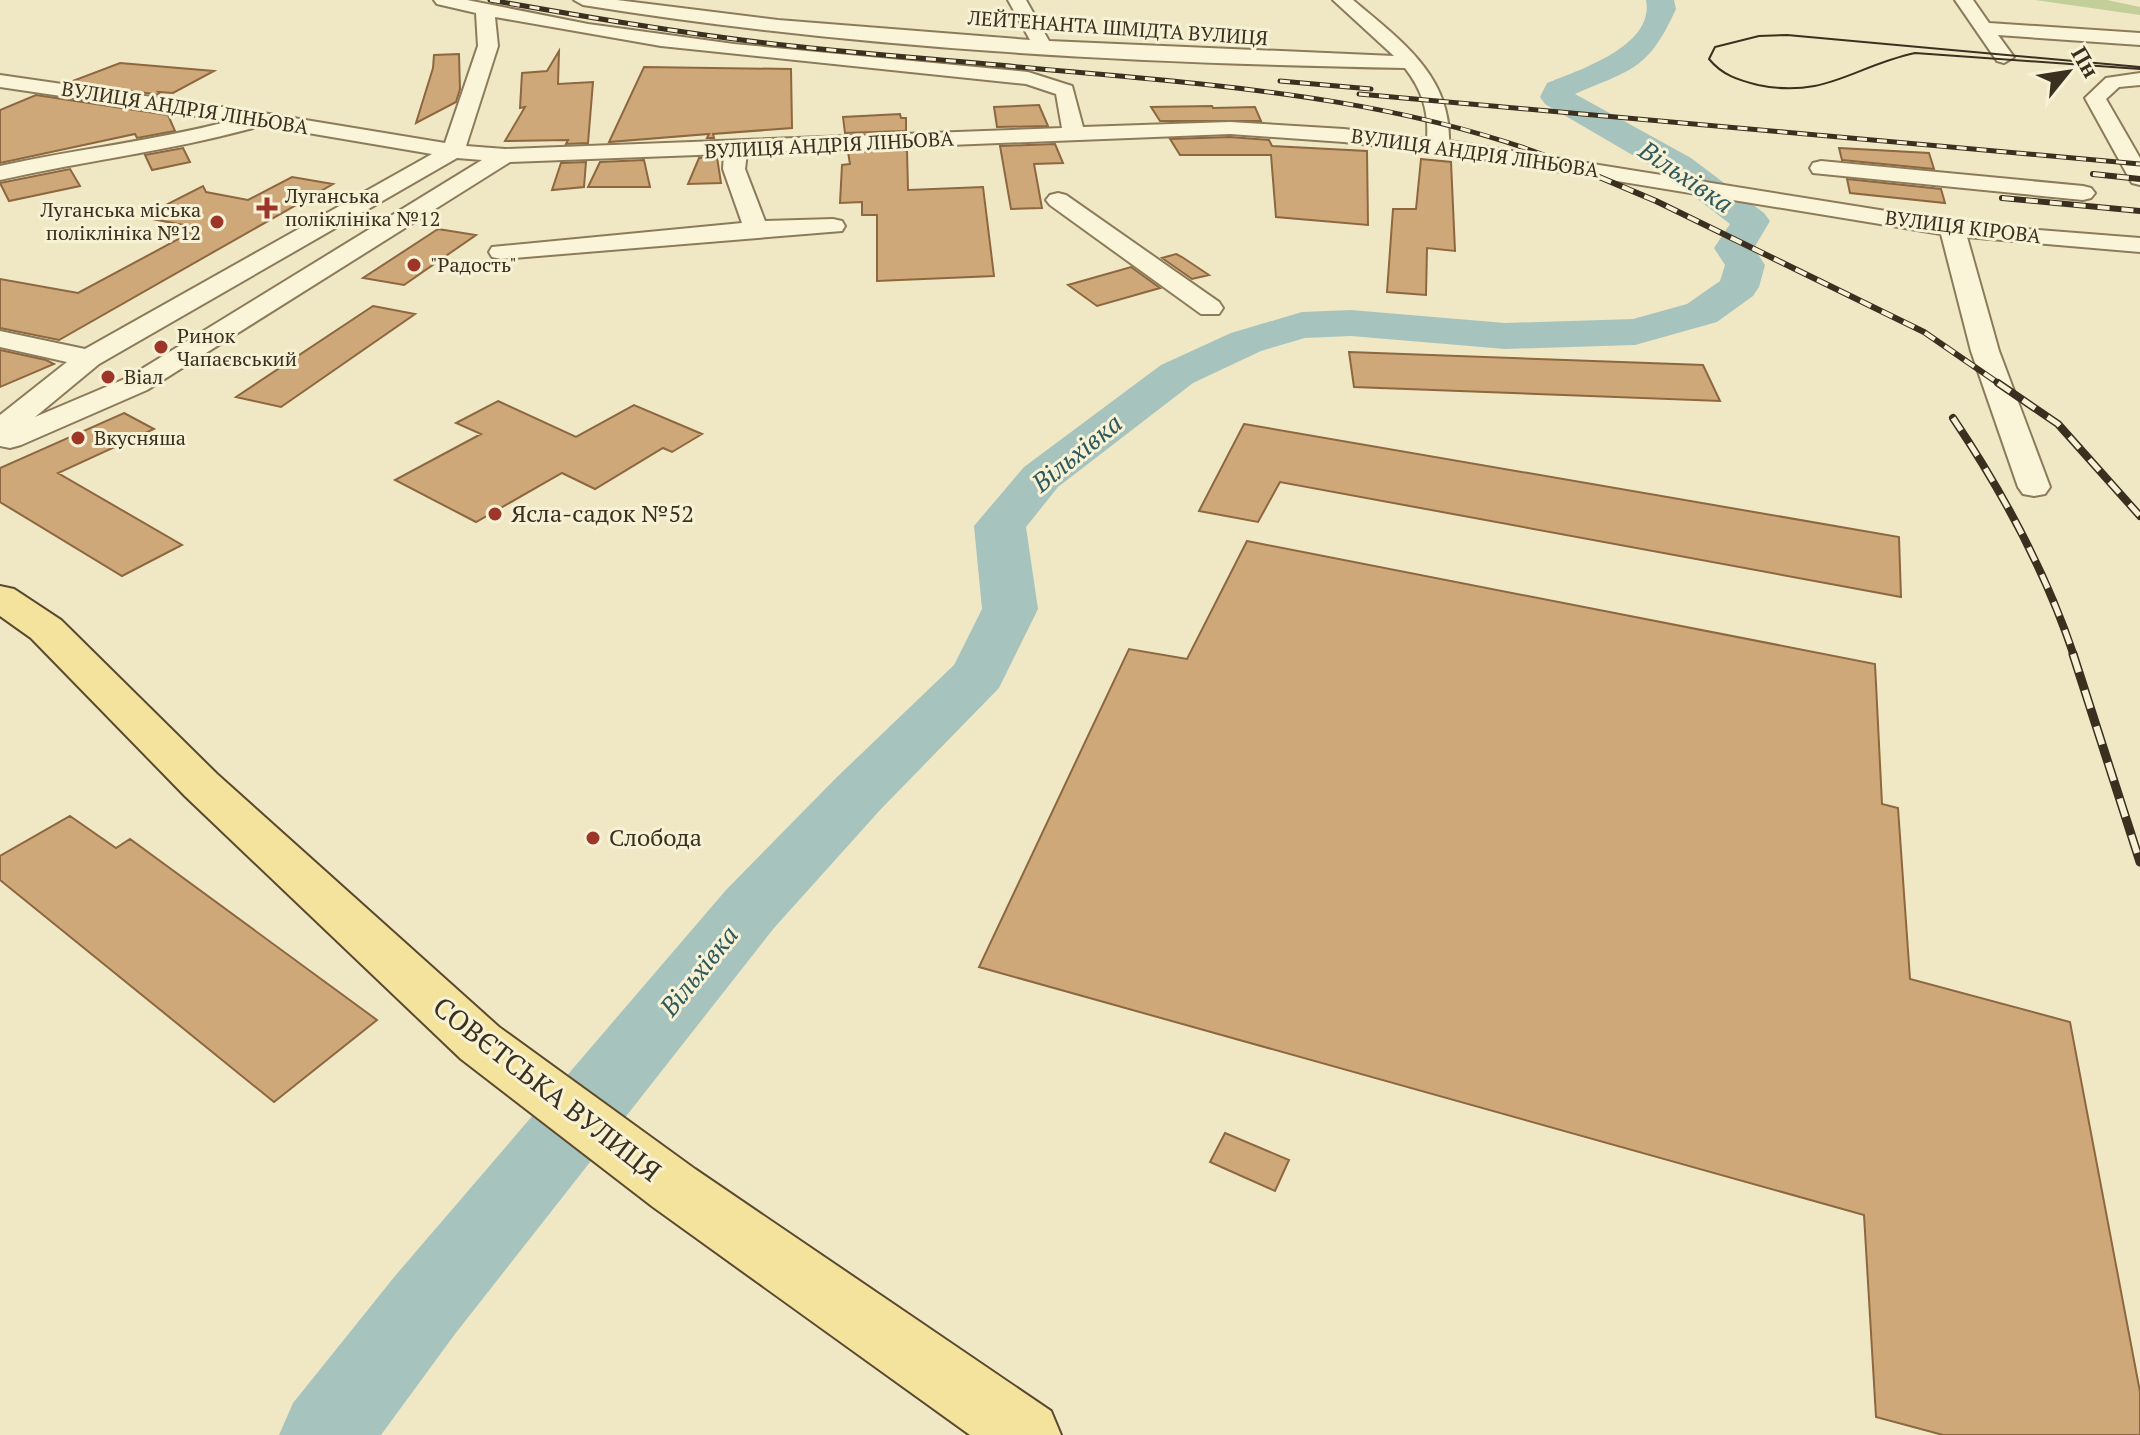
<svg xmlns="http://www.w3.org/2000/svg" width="2140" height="1435" viewBox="0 0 2140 1435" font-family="'PT Serif',serif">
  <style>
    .green { fill: #c2cf99 }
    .water { fill: #a7c3be; stroke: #6d928e; stroke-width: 2 }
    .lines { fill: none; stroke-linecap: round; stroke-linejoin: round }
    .river { fill: #a7c3be; fill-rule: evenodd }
    .building { fill: #cfa87a; stroke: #8c673f; stroke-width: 2 }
    .minor-casing { stroke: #8c7b5a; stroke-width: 4 }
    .major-casing { stroke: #5a482f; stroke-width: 4 }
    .minor { fill: #faf4d9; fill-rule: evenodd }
    .major { fill: #f4e39d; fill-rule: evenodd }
    .tram { stroke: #3b301f; stroke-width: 2 }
    .rail-far3-casing { stroke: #3b301f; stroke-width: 5 }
    .rail-far2-casing { stroke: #3b301f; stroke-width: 6 }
    .rail-far1-casing { stroke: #3b301f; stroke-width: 8 }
    .rail-casing { stroke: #3b301f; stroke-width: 9 }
    .rail-far3 { stroke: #f7f1d5; stroke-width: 3; stroke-dasharray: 10; stroke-linecap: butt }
    .rail-far2 { stroke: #f7f1d5; stroke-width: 4; stroke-dasharray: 12; stroke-linecap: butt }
    .rail-far1 { stroke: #f7f1d5; stroke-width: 5; stroke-dasharray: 15; stroke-linecap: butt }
    .rail { stroke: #f7f1d5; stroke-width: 6; stroke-dasharray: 19; stroke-linecap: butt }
    .poi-dot { fill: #9d3628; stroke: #f7f1d5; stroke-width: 3 }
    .labels { text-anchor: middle; stroke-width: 6; stroke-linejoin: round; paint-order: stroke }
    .far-street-label { font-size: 20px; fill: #3b301f; stroke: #f7f1d5 }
    .far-poi-label { font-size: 20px; fill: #3b301f; stroke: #f7f1d5; text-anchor: start }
    .poi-label { font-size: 24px; fill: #3b301f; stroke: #f7f1d5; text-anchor: start }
    .water-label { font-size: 26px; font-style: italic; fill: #2e595c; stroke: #f7f1d5 }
    .near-street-label { font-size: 28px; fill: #3b301f; stroke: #f7f1d5 }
  </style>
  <rect width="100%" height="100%" fill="#f0e8c5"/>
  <!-- green -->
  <path class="green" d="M2035,0h72l33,7v8z"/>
  <!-- water -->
  <path class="water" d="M1652,0h14c8,51 -54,78 -93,90l-11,-5 18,-5 57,-36 7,-7z"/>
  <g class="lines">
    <!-- river -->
    <path class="river" d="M1646,0h28l2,9c-28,61 -43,60 -101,85l116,64 73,55 6,8 -16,27 11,17 -6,22 -6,9 -36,26 -82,23 -130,4 -154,-13 -46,2 -44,13 -68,32 -135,104 -32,40 12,82 -39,79 -118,121 -107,119 -319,406 -74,101h-102l14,-32 102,-127 331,-386 111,-113 117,-112 28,-56 -8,-83 50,-59 137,-102 70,-32 71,-21 49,-2 154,13 128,-4 54,-15 33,-23 5,-16 -11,-17 16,-24 -65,-50 -120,-70 -5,-7 7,-14c32,-13 108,-37 99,-83z"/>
  </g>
  <!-- building -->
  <path class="building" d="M559,51l-1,33 35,-2 -5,61 -22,1 2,-4 -63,1 20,-34 -5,1 2,-35 25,-2z
    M459,54l1,35 -4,13 -40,21 17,-55 1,-13z
    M120,63l94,8 -41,22 -15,-1 2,3 -90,-13z
    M644,67l147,2 1,59 -79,6 1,4h-7l2,-4 -100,8z
    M36,95l132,20 7,16 -38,7 -2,-4 -135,29v-53z
    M1039,105l9,21 -51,1 -3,-20z
    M1212,106l1,2 42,-1 6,14h-101l-9,-14z
    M900,114l1,4h5v13l-61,2 -2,-16z
    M1230,137l39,3 3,6 95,5 1,74 -92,-8 -5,-62h-91l-10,-16z
    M1055,144l8,19 -29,1 8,44 -31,1 -11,-63z
    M183,148l7,14 -38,8 -7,-15z
    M1839,148l90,5 5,16 -92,-9z
    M907,150l1,40 75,-3 11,89 -117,5v-66h-15v-13l-22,1 2,-38 8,-1 -2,-12z
    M717,157l4,26 -33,1 11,-26z
    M1421,159l30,3 4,89 -28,-3 -1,47 -39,-3 6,-83h23z
    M644,160l6,27h-62l12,-25z
    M586,162l-2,25 -32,3 9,-27z
    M70,169l10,17 -71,15 -9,-18z
    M292,177l41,7 -274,156 -59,-12v-49l78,14 121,-65 -57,-11 61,-31 3,6 42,8z
    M1847,179l94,10 4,14 -95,-10z
    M438,229l38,6 -72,50 -41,-7z
    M1176,254l6,3 27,18 -17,4 -30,-21z
    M1131,267l29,21 -63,18 -29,-21z
    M373,306l42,8 -134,93 -45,-10z
    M0,350l46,10 8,4 -54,23z
    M1349,352l354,13 17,36 -366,-14z
    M498,401l78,36 58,-32 68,29 -30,18 -9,-4 -68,41 -33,-16 -86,49 -81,-42 86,-46 -25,-11z
    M124,413l30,16 -96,44 124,72 -60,31 -122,-74v-34z
    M1244,424l655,113 2,60 -621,-115 -22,40 -59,-11z
    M1247,541l628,123 7,140 16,4 12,171 160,43 70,370v43h-197l-67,-18 -12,-202 -885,-248 150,-318 58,10z
    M70,816l46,32 14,-9 247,181 -103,82 -274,-222v-24z
    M1225,1133l64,27 -14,31 -65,-29z"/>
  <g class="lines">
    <defs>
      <path id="minor" d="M434,0h33l121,24 146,20 294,28 44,14 11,41 147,-5 114,7 83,10c2,-28 -5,-49 -22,-71 -274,-5 -551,-19 -822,-63l-9,-5h43l161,20 252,20 -22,-40h18l23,41 345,15 -61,-56h20c46,39 98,75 96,141l462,74 114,14 115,9v14l-173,-15 32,114 51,136 -5,7 -11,2 -11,-2 -5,-7 -47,-136 -30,-117 -483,-79 -114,-13 -114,-8 -483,19 -2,16 20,52 68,-2 9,2 3,5 -3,5 -341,28 -9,-2 -3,-5 3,-5 250,-24 -19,-54 1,-15 -214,8 -363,228 -126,55 -11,3 -10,-2v-31l67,-53 -67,-15v-16l85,18 347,-195 -177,-30 -2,4c-84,23 -169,33 -253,52v-14c76,-17 155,-25 230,-45l-230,-34v-12l263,38 182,30 33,-97 -2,-33 -39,-9zM495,17l166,29 365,38 30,10 6,34 -557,21 -39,-3 32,-100zM457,158l25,2 -355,218 -92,39 64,-53z
        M1955,0h18l16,23 151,10v12l-142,-10 16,22 -10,6 -7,-2z
        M2140,73v12l-21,2 -13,12 34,59v27l-8,-2 -3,-5 -44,-80 21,-20z
        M1821,161l262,25 8,2 4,5 -4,5 -8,2 -270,-27 -3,-5 3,-5z
        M1058,193l8,2 153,107 4,6 -4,6h-18l-151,-109 -4,-5 4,-5z"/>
      <path id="major" d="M0,586l14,3 47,31 156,154 282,253 196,142 356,242 10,24h-91l-317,-228 -192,-148 -276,-263 -154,-158 -31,-22z"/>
    </defs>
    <!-- minor casing -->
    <use href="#minor" class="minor-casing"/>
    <!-- major casing -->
    <use href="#major" class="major-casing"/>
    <!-- minor -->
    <use href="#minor" class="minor"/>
    <!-- major -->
    <use href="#major" class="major"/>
    <!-- tram -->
    <path class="tram" d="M2140,67l-353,-32 -28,1 -44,11 -6,12c13,16 29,21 49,26 68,14 96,-19 157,-32l225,16"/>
    <defs>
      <path id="rail-far3" d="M490,0c92,16 183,32 276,43 84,10 169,16 253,24 191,18 385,28 564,103
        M1280,81l91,8
        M1359,94l781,70"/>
      <path id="rail-far2" d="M1578,168l78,33 268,131 77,53
        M2093,174l47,5
        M2002,198l138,13"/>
      <path id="rail-far1" d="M1998,383l60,41 82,92
        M1953,418c49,73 93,154 121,238"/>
      <path id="rail" d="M2073,654l67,208"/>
    </defs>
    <!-- rail-far3 casing -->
    <use href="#rail-far3" class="rail-far3-casing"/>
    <!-- rail-far2 casing -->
    <use href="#rail-far2" class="rail-far2-casing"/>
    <!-- rail-far1 casing -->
    <use href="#rail-far1" class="rail-far1-casing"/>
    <!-- rail casing -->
    <use href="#rail" class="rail-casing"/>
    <!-- rail-far3 -->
    <use href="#rail-far3" class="rail-far3"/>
    <!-- rail-far2 -->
    <use href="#rail-far2" class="rail-far2"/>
    <!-- rail-far1 -->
    <use href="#rail-far1" class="rail-far1"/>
    <!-- rail -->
    <use href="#rail" class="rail"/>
  </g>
  <!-- markers -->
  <g class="poi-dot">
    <path d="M263 196h8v8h8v8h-8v8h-8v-8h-8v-8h8z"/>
    <circle cx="217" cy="222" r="8"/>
    <circle cx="414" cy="265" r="8"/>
    <circle cx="161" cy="347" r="8"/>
    <circle cx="108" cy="377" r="8"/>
    <circle cx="78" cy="438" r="8"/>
    <circle cx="495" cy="514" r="8"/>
    <circle cx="593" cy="838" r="8"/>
  </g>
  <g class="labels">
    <!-- far-street labels -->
    <g class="far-street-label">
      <text transform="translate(1118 28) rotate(4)" y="7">ЛЕЙТЕНАНТА ШМІДТА ВУЛИЦЯ</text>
      <text transform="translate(185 108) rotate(9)" y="7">ВУЛИЦЯ АНДРІЯ ЛІНЬОВА</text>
      <text transform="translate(829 145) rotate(-3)" y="7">ВУЛИЦЯ АНДРІЯ ЛІНЬОВА</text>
      <text transform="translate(1475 153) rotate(8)" y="7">ВУЛИЦЯ АНДРІЯ ЛІНЬОВА</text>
      <text transform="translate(1963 227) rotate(7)" y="7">ВУЛИЦЯ КІРОВА</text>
    </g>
    <!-- far-poi labels -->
    <g class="far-poi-label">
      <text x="285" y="203">Луганська<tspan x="285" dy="23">поліклініка №12</tspan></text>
      <text x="201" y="217" text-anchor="end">Луганська міська<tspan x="201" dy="23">поліклініка №12</tspan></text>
      <text x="430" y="272">"Радость"</text>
      <text x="177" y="343">Ринок<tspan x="177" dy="23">Чапаєвський</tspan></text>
      <text x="124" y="384">Віал</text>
      <text x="94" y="445">Вкусняша</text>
    </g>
    <!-- poi labels -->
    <g class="poi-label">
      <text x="511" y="522">Ясла-садок №52</text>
      <text x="609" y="846">Слобода</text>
    </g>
    <!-- water labels -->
    <g class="water-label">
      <text transform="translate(1686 177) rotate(34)" y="9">Вільхівка</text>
      <text transform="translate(1077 453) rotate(-39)" y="9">Вільхівка</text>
      <text transform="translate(699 971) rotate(-51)" y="9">Вільхівка</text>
    </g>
    <!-- near-street labels -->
    <g class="near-street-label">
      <text transform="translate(547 1089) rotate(38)" y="10">СОВЄТСЬКА ВУЛИЦЯ</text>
    </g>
  </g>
  <!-- north arrow -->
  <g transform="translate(2068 72) rotate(60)" stroke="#f7f1d5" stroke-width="6" paint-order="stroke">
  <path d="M0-6L14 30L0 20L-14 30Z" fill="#3b301f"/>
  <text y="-12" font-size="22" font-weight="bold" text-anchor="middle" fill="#3b301f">Пн</text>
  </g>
</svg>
